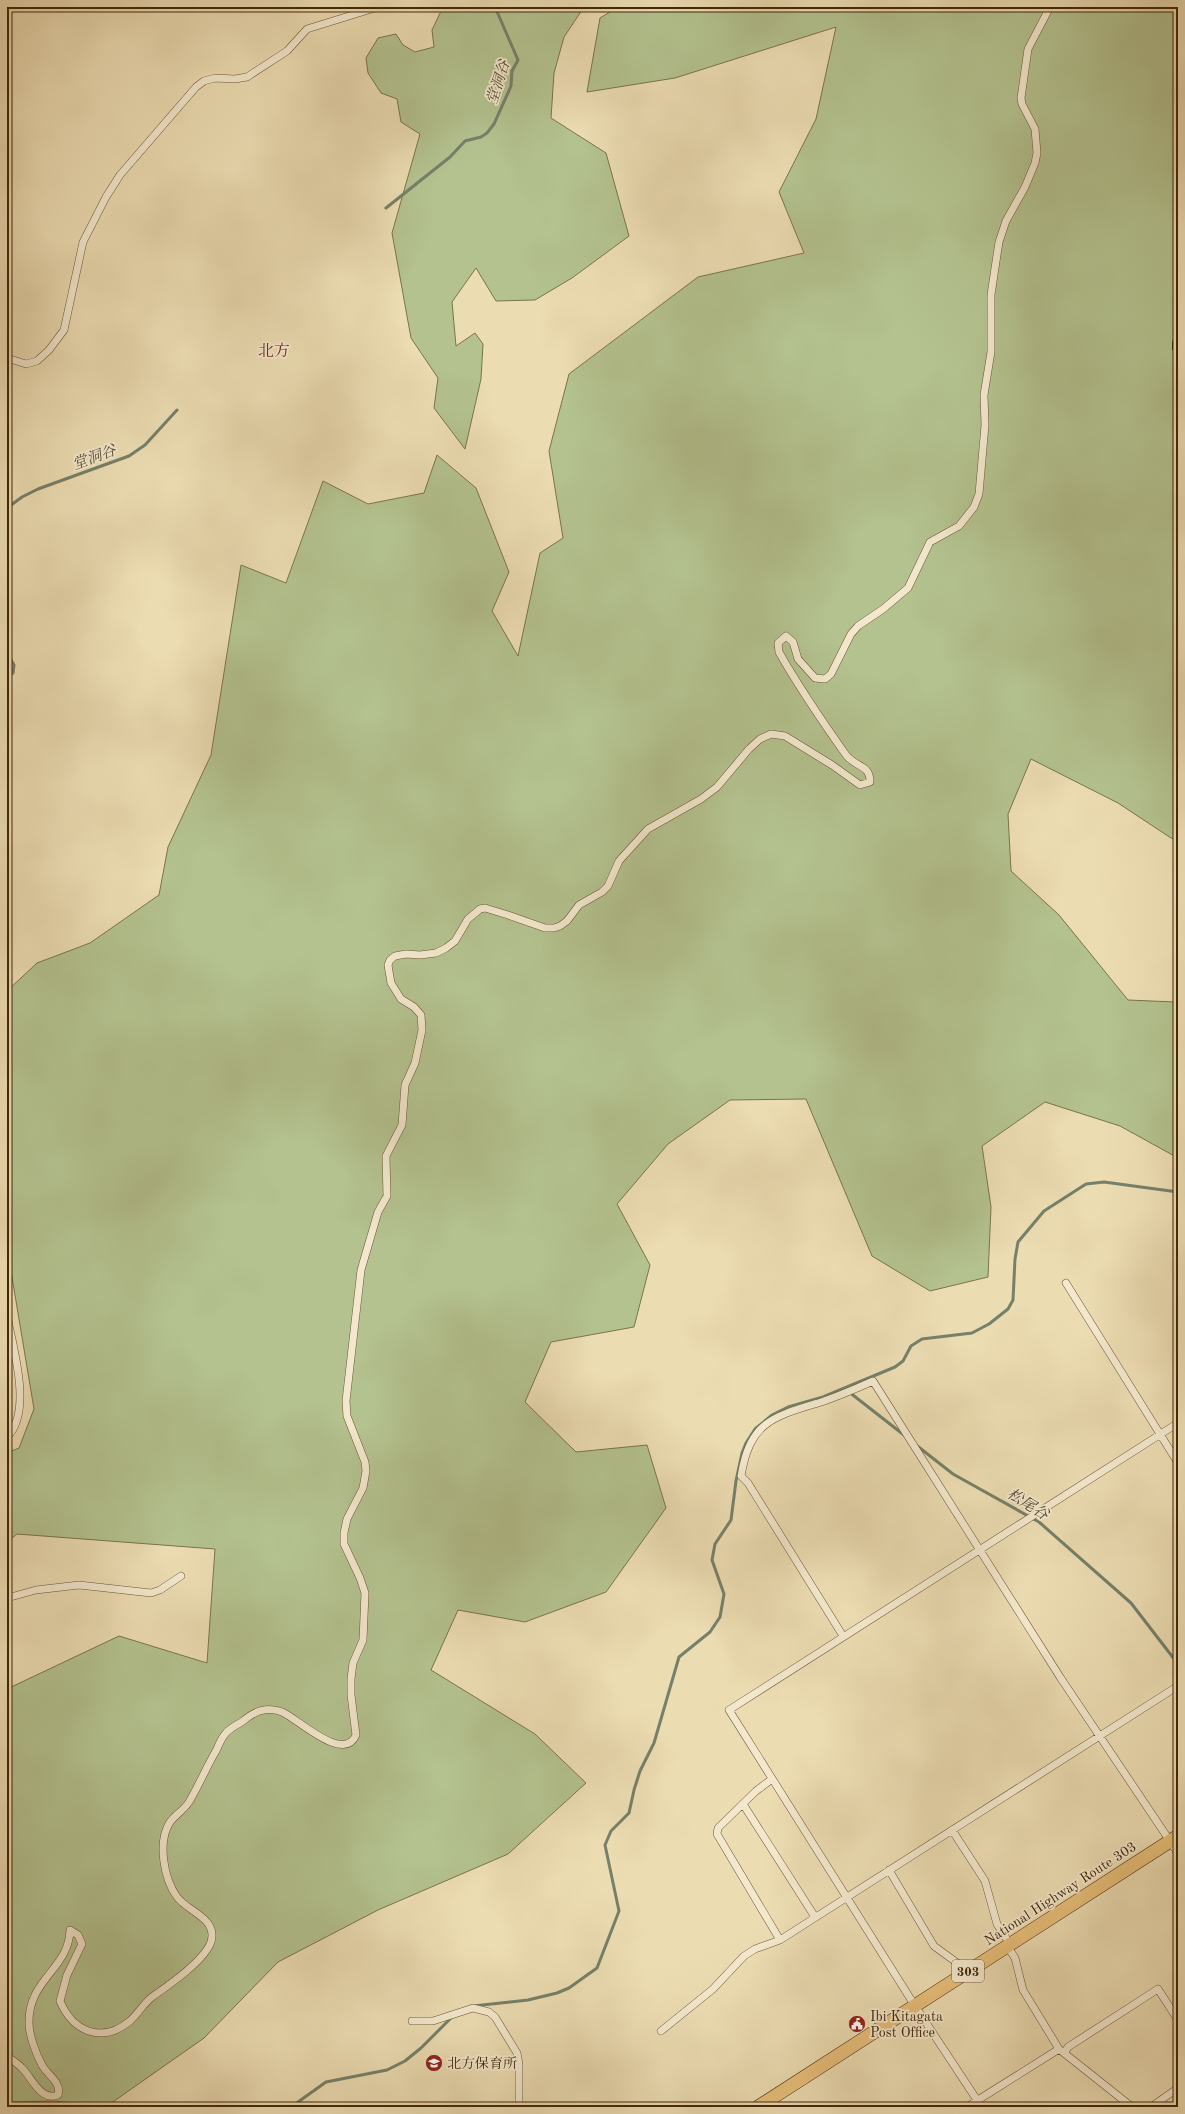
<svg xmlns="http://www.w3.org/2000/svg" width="1185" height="2114" viewBox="0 0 1185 2114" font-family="'Old Standard TT','Noto Serif JP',serif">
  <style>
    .green { fill: #b3c28f; stroke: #7a744c }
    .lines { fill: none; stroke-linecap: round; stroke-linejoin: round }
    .stream { stroke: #76806a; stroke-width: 3 }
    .street-casing { stroke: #6c5433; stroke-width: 8 }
    .secondary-casing { stroke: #422709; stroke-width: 12 }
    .highway-casing { stroke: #422709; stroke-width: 14 }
    .street { stroke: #f3e8cd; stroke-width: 7 }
    .secondary { stroke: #f3e8cd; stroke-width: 10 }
    .highway { stroke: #e6be79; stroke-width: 13 }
    .labels { text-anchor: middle; stroke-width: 3.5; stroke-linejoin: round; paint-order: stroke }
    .shield { fill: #f3e8cd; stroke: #776144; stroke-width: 1 }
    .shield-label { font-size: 13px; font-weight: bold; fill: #422709 }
    .street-label { font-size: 14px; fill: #422709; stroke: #f3e8cd }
    .poi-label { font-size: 14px; fill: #422709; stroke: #f3e8cd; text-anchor: start }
    .water-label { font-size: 15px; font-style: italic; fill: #584c32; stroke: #f3e8cd }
    .quarter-label { font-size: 16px; fill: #7a1f14; stroke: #f3e8cd }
  </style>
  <rect width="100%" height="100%" fill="#ecdcb2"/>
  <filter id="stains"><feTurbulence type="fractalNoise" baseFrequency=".005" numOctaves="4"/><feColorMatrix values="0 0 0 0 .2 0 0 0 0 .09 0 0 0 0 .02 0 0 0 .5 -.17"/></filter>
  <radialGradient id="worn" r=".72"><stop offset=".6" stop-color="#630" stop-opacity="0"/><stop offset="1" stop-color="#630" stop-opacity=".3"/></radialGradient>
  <!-- green -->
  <path class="green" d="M443,7h141l-20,30 -10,36 -3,45 55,35 23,83 -57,42 -37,22 -39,1 -20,-33 -24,34 4,44 19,-13 8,11 -2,35 -16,70 -31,-41 4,-30 -27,-40 -19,-105 28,-99 -19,-12 -4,-23 -16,-6 -13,-20 -2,-15 12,-20 18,-4 7,11 12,7 19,-5 -2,-17z
    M618,7h560v833l-7,-2 -53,-35 -87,-44 -23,55 3,57 48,44 69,85 47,2 3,2v154l-58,-32 -75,-24 -63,44 9,61 -3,70 -58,14 -58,-35 -66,-157 -76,1 -62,44 -51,60 33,61 -16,62 -83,15 -26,60 51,50 71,-7 19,63 -60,84 -81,30 -67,-12 -27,60 104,64 51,49 -78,71 -130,56 -100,52 -74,76 -97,68 -54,-5 -46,1v-413l112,-53 88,27 8,-114 -198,-15 -10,8v-89l12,-5 15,-39 -27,-162v-256l30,-28 53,-20 69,-48 9,-48 43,-92 30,-190 45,18 37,-102 45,23 56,-11 13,-38 39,33 33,84 -17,39 26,45 22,-103 23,-15 -14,-87 20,-77 129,-97 106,-24 -25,-61 37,-73 20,-92 -161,51 -88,14 13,-74z"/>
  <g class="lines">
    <!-- stream -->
    <path class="stream" d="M386,208l64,-51 15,-16 16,-4 6,-4 7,-9 17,-38 1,-15 6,-11 -23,-53
      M7,508l15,-11 16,-8 91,-33 16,-11 32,-35
      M7,653l7,12 -1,8 -6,4
      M849,1392l55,43
      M916,1445l37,29 86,48 92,81 47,61
      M473,2006l55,-6 29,-7 12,-5 28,-20 22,-57 -14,-66 6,-14 18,-18 5,-23 6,-19 14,-28 25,-86 31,-25 10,-15 4,-23 -12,-34 3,-16 16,-24 5,-39 6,-28 4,-10 9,-14 17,-14 16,-8 35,-10 72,-30 8,-6 8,-15 11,-7 50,-6 17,-9 19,-15 5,-9 2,-41 3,-17 26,-31 42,-27 18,-2 74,10
      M291,2107l35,-25 61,-12 18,-9 16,-13 30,-30"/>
    <defs>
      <path id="street" d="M7,358l19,6 11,-3 12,-11 15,-20 19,-88 23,-45 14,-22 76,-88 8,-6 11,-3 20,1 12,-2 40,-26 20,-22 71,-22
        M1066,1283l112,180
        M7,1316c6,31 26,96 0,121
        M7,1598l29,-8 43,-5 72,8 9,-3 21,-14
        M843,1636l-95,-153 -7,-7c9,-53 30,-59 77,-73 19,-6 37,-14 55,-22l187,296 118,176
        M772,1779l-16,12 -38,37 -1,6 63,106 398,-254
        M743,1804l72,113
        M952,1830l33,51 12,43 13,20
        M889,1870l45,76 26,19 7,7
        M1007,1946l8,12 8,32 36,59 73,58
        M412,2021h21l40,-13 16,4 6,5 22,36 2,11v43
        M661,2031l52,-42 31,-33 11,-7 25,-9
        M1065,2052l3,-5 90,-58 20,31
        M7,2056c5,4 11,8 15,12 10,10 19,34 36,27 4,-13 -11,-20 -16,-30 -6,-11 -13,-30 -13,-42 -1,-44 40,-54 41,-93l8,5 4,9 -15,31 -7,26c13,31 42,43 70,20 8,-7 13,-17 22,-24 17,-12 52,-36 59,-55 7,-24 -23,-30 -34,-45 -13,-18 -20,-55 -7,-75 5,-7 14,-12 19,-20 10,-17 18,-36 28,-53 2,-5 5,-12 9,-16 4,-5 11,-8 17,-12 6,-5 14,-10 21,-11 5,-1 14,0 18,2 15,6 62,52 74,23l-5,-40v-16l2,-16 10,-23 2,-47 -5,-15 -16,-34v-11l3,-14 16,-31 3,-17 -1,-9 -18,-46 -1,-15 15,-131 17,-58 9,-16 -1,-40 16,-31 3,-40 10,-22 7,-33 -1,-15 -7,-8 -13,-8 -10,-16 -3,-18 2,-5 5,-4 11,-2 14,1 16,-2 10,-5 9,-7 13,-22 12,-10 5,-1 23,7 37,13h9l6,-2 7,-5 12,-16 23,-13 6,-6 11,-25 29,-32 53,-30 16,-12 32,-38 11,-10 11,-5 14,2 47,29 28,20 10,-3c0,-18 -14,-14 -24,-27 -24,-34 -47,-67 -67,-103l-1,-9 8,-7 7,6 5,17 17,19 10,1 6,-5 20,-40 7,-8 25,-17 25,-21 22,-46 29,-16 15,-19 5,-13 6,-69 -1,-30 7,-43v-57l4,-27 4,-26 7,-21 19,-34 10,-24 2,-10 -2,-24 -13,-25 -1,-6 7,-49 22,-42
        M977,2100l-62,-94 -186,-296 449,-287
        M967,2107l92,-58
        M1151,2107l27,-19"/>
      <path id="secondary" d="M1178,343v5"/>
      <path id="highway" d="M758,2107l420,-271"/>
    </defs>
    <!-- street casing -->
    <use href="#street" class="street-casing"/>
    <!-- secondary casing -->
    <use href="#secondary" class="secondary-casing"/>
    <!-- highway casing -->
    <use href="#highway" class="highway-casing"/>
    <!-- street -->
    <use href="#street" class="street"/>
    <!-- secondary -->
    <use href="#secondary" class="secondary"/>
    <!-- highway -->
    <use href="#highway" class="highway"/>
  </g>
  <!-- icons -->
  <defs>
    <symbol id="civic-disc" viewBox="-11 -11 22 22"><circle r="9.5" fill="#8f2418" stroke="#f3e8cd"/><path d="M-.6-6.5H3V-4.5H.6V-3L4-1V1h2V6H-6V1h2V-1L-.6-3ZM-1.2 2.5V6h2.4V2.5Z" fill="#fff"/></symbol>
    <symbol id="school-disc" viewBox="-11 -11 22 22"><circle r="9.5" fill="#8f2418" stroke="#f3e8cd"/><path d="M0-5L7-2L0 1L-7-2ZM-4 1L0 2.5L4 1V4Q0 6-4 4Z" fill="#fff"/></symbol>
  </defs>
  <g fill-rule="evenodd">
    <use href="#civic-disc" x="847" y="2014" width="20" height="20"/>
    <use href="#school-disc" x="424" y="2053" width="20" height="20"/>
  </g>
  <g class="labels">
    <!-- shield labels -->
    <rect class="shield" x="952" y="1960" width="32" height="22" rx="3"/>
    <g class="shield-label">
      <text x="968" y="1976">303</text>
    </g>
    <!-- street labels -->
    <g class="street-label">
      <text transform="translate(1060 1893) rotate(-33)" y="5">National Highway Route 303</text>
    </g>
    <!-- poi labels -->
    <g class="poi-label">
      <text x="870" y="2021">Ibi Kitagata<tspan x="870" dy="16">Post Office</tspan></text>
      <text x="447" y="2068">北方保育所</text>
    </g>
    <!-- water labels -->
    <g class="water-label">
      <text transform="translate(498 82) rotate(-72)" y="5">堂洞谷</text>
      <text transform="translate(94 457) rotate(-20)" y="5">堂洞谷</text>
      <text transform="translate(1028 1504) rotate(32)" y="5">松尾谷</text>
    </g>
    <!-- quarter labels -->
    <g class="quarter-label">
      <text x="274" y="356">北方</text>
    </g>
  </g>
  <!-- margin -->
  <rect width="1185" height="2114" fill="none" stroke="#ecdcb2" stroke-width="24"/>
  <rect x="8" y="8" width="1169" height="2098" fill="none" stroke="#422709" stroke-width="2"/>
  <rect x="12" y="12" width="1161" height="2090" fill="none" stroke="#422709"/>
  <rect width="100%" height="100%" filter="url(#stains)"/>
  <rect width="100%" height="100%" fill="url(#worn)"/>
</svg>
